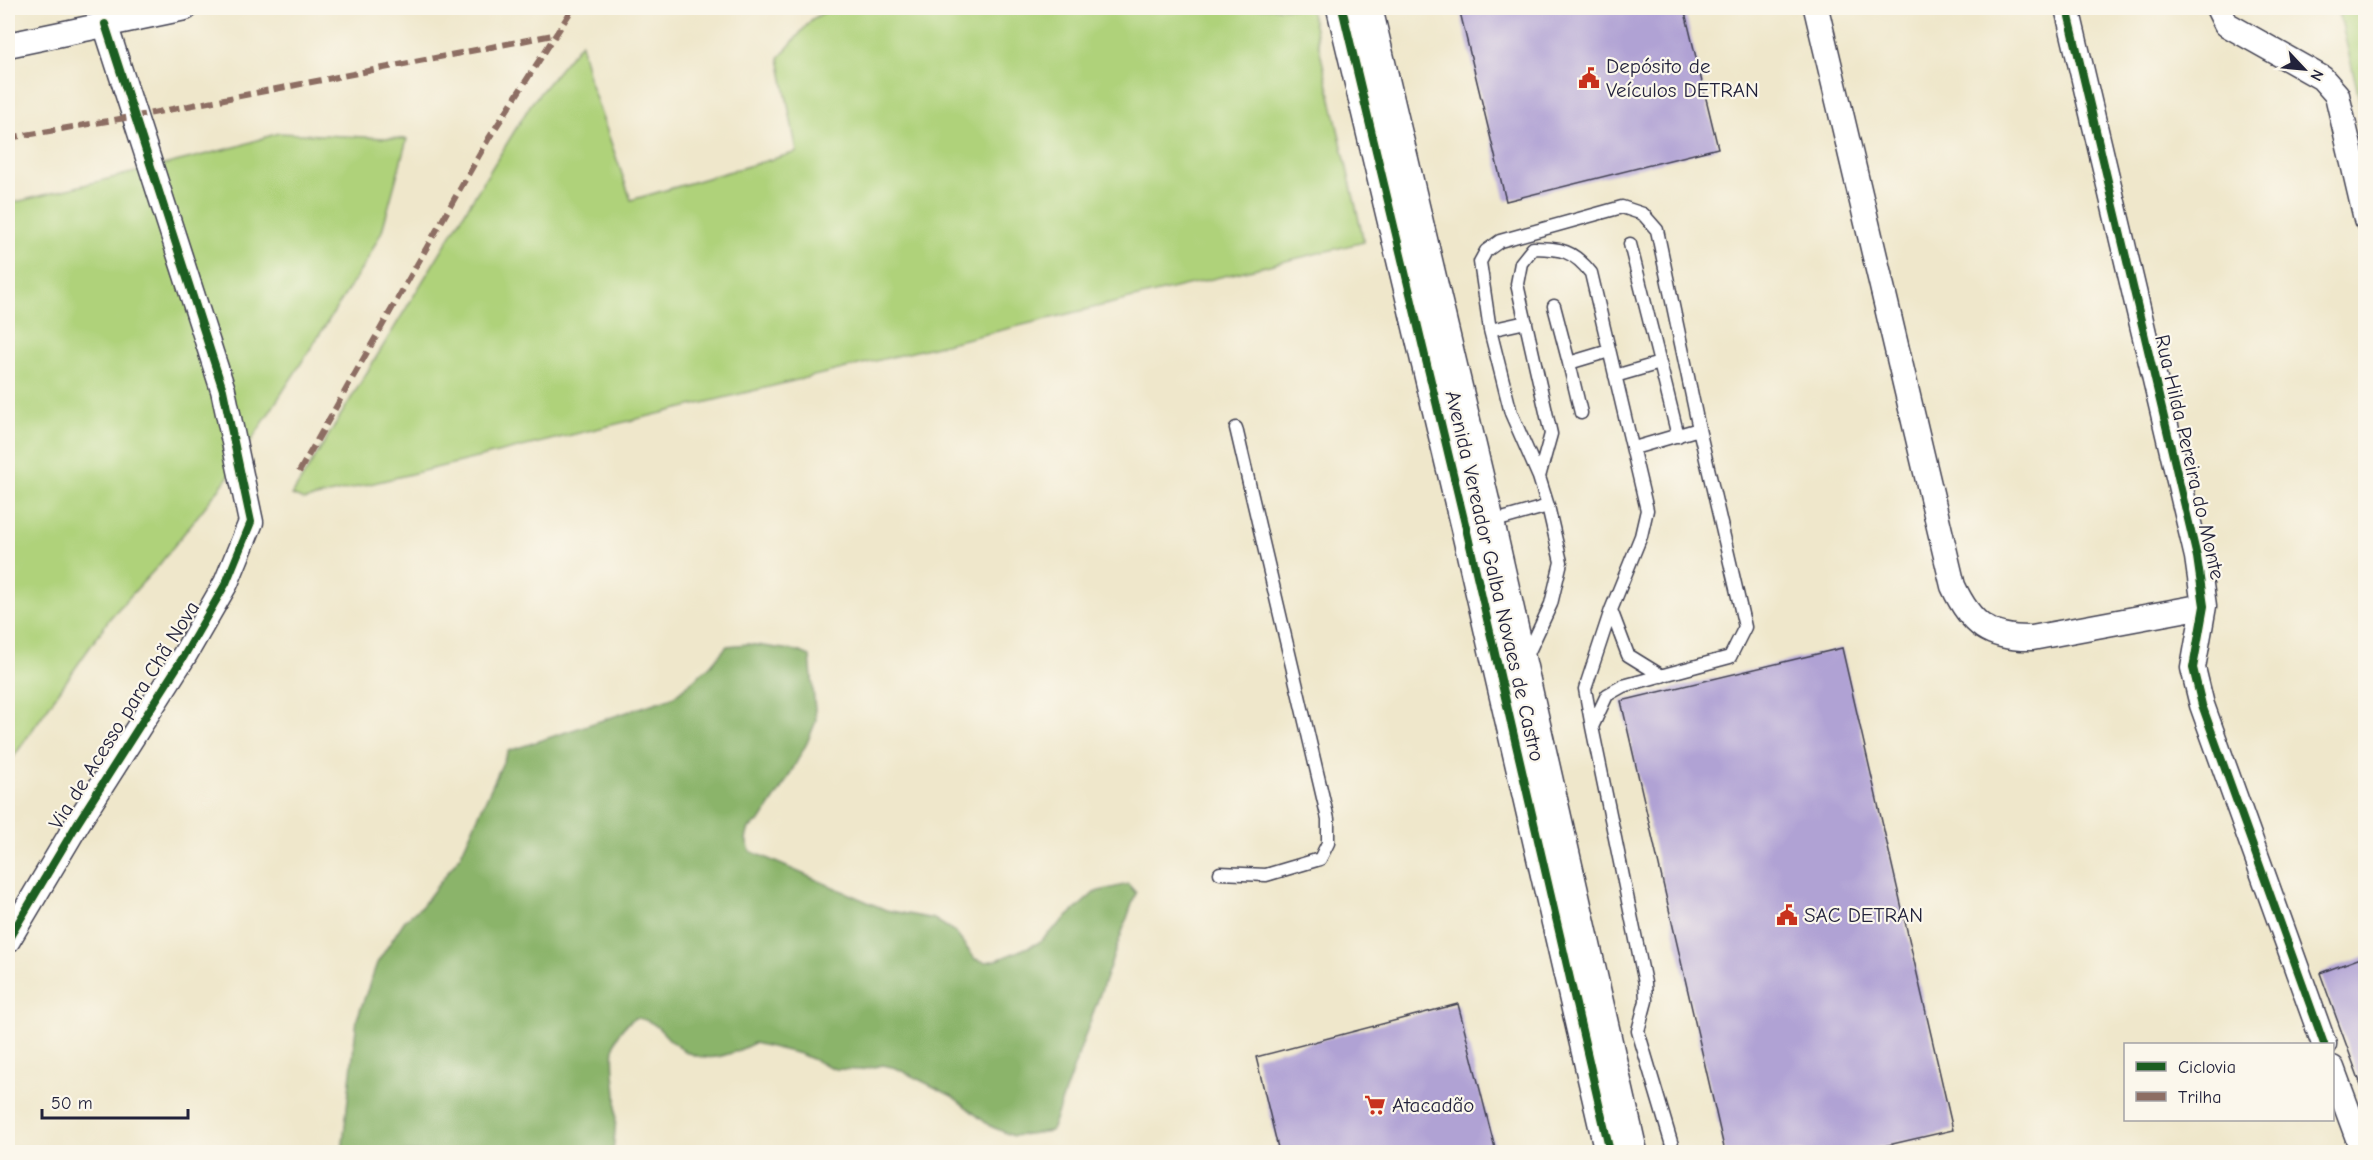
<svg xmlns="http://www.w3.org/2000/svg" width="2373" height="1160" viewBox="0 0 2373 1160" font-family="'Comic Neue',sans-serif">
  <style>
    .green { fill: #afd27a; stroke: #687a5a; stroke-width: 1.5 }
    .forest { fill: #8bb46a; stroke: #566b52; stroke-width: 1.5 }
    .building { fill: #b0a2d4 }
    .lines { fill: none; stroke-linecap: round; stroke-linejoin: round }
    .service-casing { stroke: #414051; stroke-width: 15 }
    .minor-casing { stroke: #414051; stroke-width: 27 }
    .tertiary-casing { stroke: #414051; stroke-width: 33 }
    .service { stroke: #fff; stroke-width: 12 }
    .minor { stroke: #fff; stroke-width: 24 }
    .tertiary { stroke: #fff; stroke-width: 30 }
    .quiet { stroke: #8d6e63; stroke-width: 6; stroke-dasharray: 12 6; stroke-linecap: butt }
    .cycleway-casing { stroke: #fbf7ec; stroke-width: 11 }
    .cycleway { stroke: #1b5e20; stroke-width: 8 }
    .labels { text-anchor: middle; stroke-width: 4.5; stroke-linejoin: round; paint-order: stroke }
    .poi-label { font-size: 21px; fill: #22223b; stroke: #fbf7ec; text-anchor: start }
    .street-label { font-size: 21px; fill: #22223b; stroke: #fbf7ec }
  </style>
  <rect width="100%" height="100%" fill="#fbf7ec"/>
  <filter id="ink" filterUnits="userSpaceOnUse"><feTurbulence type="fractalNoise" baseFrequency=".0167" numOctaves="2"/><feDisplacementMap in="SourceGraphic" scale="12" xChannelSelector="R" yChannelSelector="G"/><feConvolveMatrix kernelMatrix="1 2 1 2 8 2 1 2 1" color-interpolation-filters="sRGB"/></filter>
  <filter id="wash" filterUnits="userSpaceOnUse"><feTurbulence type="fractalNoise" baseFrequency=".008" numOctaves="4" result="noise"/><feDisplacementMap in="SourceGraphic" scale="24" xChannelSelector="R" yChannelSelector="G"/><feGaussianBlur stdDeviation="1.35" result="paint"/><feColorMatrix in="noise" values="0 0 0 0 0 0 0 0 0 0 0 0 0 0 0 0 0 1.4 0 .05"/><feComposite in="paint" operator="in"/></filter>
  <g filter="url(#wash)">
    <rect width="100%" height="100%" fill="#efe7cb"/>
    <!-- green -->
    <path class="green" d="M832,8h478l54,234 -1060,258 -12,-5 239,-391 50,-61 9,39 41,118 166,-48 -18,-94 33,-39z
      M2338,8h27v115z
      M278,133l129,6 -25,92 -16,31 -140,218 -67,85 -49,53 -102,147v-561l231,-58z"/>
    <!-- forest -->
    <path class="forest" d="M748,644l50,7 12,5 6,65 -9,22 -22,40 -25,38 -11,7 -3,11 4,12 136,59 48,9 21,13 20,27 11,3 11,-2 41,-17 57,-51 33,-8 8,9 -85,238 -38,5 -23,-10 -38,-30 -56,-28 -13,-3 -23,5 -25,-1 -35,-15 -46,-11c-31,16 -56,24 -85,-4 -11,-12 -18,-20 -34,-21 -30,18 -21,47 -19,77 1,19 -1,39 -3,57h-271l15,-133 20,-56 28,-43 17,-14 38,-50 48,-105 165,-54 37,-31 17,-20z"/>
    <g id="blocks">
      <!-- building -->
      <path class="building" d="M1459,8h225l34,140 -212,53z
        M1842,648l111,482 -95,22h-133l-104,-451z
        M2366,956v137h-2l-44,-120z
        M1458,1004l38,148h-217l-23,-95z"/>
    </g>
  </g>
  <g filter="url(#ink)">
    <use href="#blocks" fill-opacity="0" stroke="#414051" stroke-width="1.5"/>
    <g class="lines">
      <defs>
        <path id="service" d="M1554,306l15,57
          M1490,330l36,-8
          M1660,363l18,73
          M1615,376l45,-13 -30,-119
          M1581,413l-12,-50 40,-12
          M1634,448l65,-19
          M1539,477l12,-43 -34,-150 4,-21 12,-15c28,1 39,1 58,25l56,237 -6,26 -30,74 -26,79 7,38
          M1488,523l60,-17
          M1611,610l17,45 34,21
          M1525,660l26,-56 10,-42 -13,-56 -9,-29 -28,-64 -21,-83 -10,-68 6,-11 14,-10 122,-34 21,7 14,16 42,199 46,198 -15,30 -107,29 -16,9 -15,32 53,256 1,18 -8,30 36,121
          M1220,873l46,2 54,-16 8,-16v-24l-92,-391"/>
        <path id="minor" d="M1816,8l137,578c18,39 37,53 79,52l172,-32
          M2067,8l130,549 7,49 -11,62 9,37 122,339
          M2218,8l8,16 96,54 15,17 29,124
          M8,45l177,-37
          M8,940l69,-116 107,-168 42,-73 25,-61 -28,-132 -118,-366
          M2332,1068l31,84"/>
        <path id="tertiary" d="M1342,8l124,520 144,624
          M1367,8l122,514 143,630"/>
      </defs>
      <!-- service casing -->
      <use href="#service" class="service-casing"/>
      <!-- minor casing -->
      <use href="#minor" class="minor-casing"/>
      <!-- tertiary casing -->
      <use href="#tertiary" class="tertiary-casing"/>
      <!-- service -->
      <use href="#service" class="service"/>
      <!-- minor -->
      <use href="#minor" class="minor"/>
      <!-- tertiary -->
      <use href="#tertiary" class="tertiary"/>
      <!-- quiet -->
      <path class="quiet" d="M8,138l129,-22 421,-82
        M299,472l190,-334 84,-130"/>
      <defs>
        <path id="cycleway" d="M1342,8l124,520 144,624
          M2067,8l130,549 7,49 -11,62 9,37 122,339
          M8,940l69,-116 107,-168 42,-73 25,-61 -28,-132 -118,-366"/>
      </defs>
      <!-- cycleway casing -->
      <use href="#cycleway" class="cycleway-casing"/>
      <!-- cycleway -->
      <use href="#cycleway" class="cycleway"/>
    </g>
  </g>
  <!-- icons -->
  <defs>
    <symbol id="civic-bare" viewBox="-9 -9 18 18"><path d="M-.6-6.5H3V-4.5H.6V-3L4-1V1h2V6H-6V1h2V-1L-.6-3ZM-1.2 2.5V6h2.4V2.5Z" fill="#c8321e" stroke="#fbf7ec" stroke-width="2.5" paint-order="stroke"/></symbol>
    <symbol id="supermarket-bare" viewBox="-9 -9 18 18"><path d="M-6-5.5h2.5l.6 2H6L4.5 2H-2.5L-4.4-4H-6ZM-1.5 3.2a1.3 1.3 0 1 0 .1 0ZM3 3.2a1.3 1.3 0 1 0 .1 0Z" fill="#c8321e" stroke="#fbf7ec" stroke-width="2.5" paint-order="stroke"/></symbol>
  </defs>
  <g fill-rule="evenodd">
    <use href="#civic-bare" x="1574" y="63" width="30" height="30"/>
    <use href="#civic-bare" x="1772" y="900" width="30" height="30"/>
    <use href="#supermarket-bare" x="1360" y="1090" width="30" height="30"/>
  </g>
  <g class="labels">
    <!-- poi labels -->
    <g class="poi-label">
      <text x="1606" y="73">Depósito de<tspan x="1606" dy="24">Veículos DETRAN</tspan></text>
      <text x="1804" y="922">SAC DETRAN</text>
      <text x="1392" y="1112">Atacadão</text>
    </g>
    <!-- street labels -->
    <g class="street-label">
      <text transform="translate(2190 457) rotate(77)" y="7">Rua Hilda Pereira do Monte</text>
      <text transform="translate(1495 576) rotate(77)" y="7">Avenida Vereador Galba Novaes de Castro</text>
      <text transform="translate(124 715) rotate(-58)" y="7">Via de Acesso para Chã Nova</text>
    </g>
  </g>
  <!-- margin -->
  <rect width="2373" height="1160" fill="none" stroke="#fbf7ec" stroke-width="30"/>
  <!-- legend -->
  <rect x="2124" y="1043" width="210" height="78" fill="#fbf7ec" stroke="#a4a2a5" stroke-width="1.5"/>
  <rect x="2136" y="1062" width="30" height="9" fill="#1b5e20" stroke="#a4a2a5" stroke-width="1.5"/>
  <text x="2178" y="1073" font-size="18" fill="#22223b">Ciclovia</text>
  <rect x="2136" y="1092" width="30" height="9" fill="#8d6e63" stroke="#a4a2a5" stroke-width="1.5"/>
  <text x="2178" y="1103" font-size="18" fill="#22223b">Trilha</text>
  <!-- north arrow -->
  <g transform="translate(2304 69) rotate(116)" stroke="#fbf7ec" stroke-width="4.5" paint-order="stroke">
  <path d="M0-4.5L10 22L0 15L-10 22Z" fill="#22223b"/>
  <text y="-9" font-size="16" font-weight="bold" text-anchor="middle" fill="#22223b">N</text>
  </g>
  <!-- scale -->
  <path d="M42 1109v9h146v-9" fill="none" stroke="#22223b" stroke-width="3"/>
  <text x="51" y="1109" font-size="18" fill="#22223b" stroke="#fbf7ec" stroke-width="4.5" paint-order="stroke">50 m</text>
</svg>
